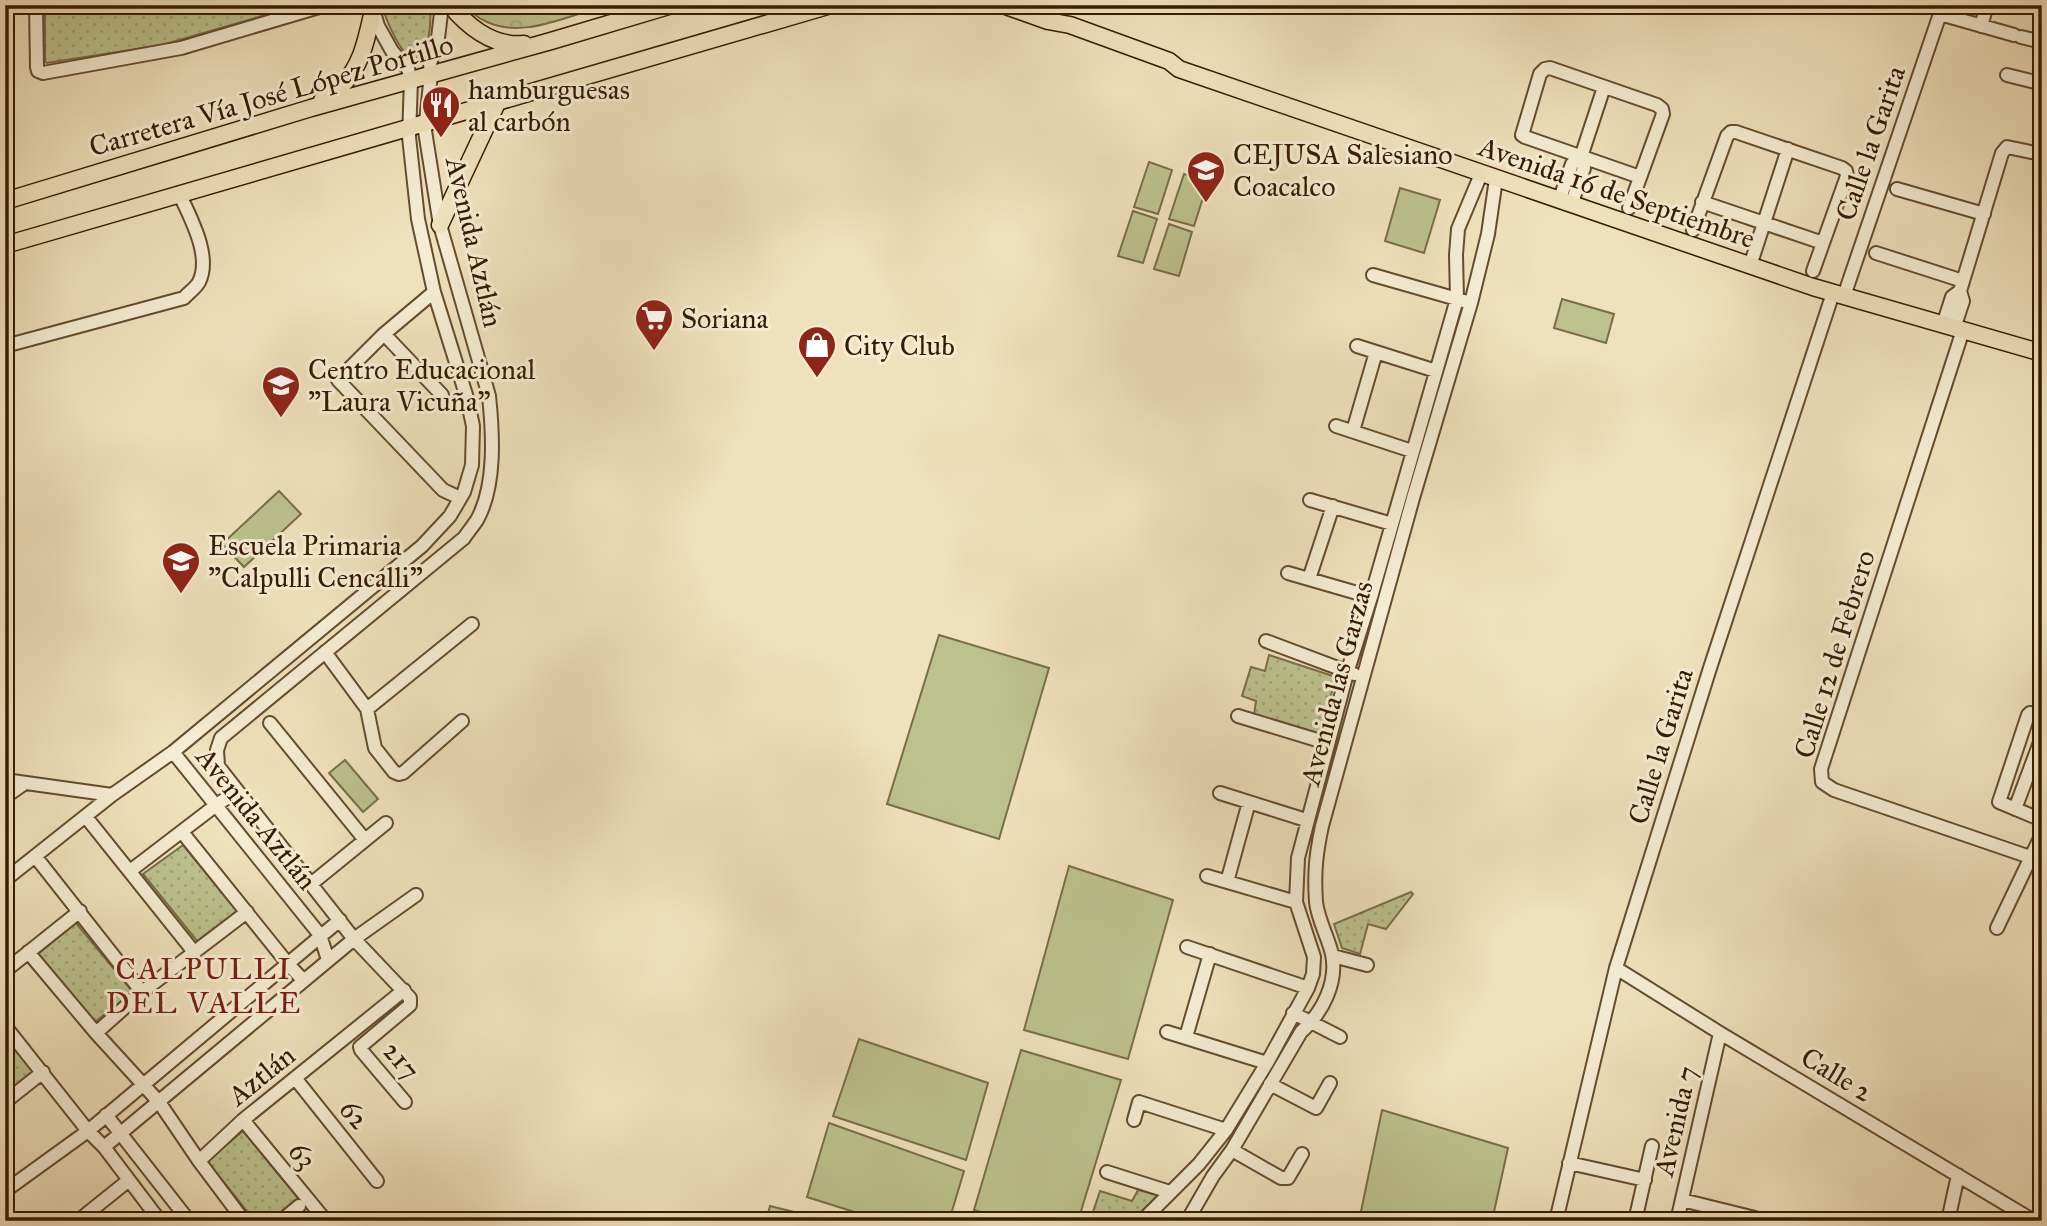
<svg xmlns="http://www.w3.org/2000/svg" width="2047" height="1226" viewBox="0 0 2047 1226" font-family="'IM FELL Great Primer',serif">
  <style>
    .grass { fill: url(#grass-tufts); stroke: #7a6e48; stroke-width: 2 }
    .forest { fill: url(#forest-crowns); stroke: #7a6e48; stroke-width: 2 }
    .park { fill: url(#park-dots); stroke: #7a6e48; stroke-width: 2 }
    .pitch { fill: #bcc28e; stroke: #7a6e48; stroke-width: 2 }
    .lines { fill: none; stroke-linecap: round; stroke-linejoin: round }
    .minor-casing { stroke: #654c30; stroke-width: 16 }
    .major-casing { stroke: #371b01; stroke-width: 19 }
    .minor { stroke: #f5ecd3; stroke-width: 12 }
    .major { stroke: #efe1bb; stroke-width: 16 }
    .labels { text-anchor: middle; stroke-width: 6; stroke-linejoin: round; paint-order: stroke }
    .poi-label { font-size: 28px; fill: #371b01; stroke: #f5ecd3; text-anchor: start }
    .street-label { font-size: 28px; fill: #371b01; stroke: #f5ecd3 }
    .neighbourhood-label { font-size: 30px; letter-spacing: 2px; fill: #7a1f14; stroke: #f5ecd3 }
  </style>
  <defs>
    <pattern id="grass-tufts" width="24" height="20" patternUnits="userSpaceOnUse" patternTransform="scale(1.75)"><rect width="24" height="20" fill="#bcc28e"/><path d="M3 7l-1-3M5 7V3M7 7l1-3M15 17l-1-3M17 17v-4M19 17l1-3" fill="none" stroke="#a2a679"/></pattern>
    <pattern id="forest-crowns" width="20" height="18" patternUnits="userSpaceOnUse" patternTransform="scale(1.75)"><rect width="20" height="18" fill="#bcc28e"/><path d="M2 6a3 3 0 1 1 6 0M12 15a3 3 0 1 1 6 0" fill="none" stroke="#a2a679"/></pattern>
    <pattern id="park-dots" width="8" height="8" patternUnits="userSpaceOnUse" patternTransform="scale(1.75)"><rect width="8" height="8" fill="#bcc28e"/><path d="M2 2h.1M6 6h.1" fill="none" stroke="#a2a679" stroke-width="1.8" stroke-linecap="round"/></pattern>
  </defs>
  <rect width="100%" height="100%" fill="#efe1bb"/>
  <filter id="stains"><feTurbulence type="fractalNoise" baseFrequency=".00286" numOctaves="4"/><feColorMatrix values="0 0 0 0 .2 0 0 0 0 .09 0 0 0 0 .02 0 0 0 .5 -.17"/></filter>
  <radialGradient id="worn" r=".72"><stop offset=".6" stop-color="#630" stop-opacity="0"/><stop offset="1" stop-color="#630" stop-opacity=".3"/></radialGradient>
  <!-- grass -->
  <path class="grass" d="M770,1206l61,15h-65z"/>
  <!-- forest -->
  <path class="forest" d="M466,5h125l-2,6c-33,9 -68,26 -102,11 -9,-4 -16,-9 -21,-17z"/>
  <!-- park -->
  <path class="park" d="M45,5h255l-138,40 -115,18 -2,-1z
    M382,5h48c1,11 1,57 -17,53 -13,-3 -28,-41 -31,-53z
    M1269,655l67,22 -16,57 -66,-19 2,-14 -14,-5 9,-29 14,4z
    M183,845l54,66 -40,30 -54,-67z
    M1411,892l2,2 -27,35 -18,-5 -8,30 -18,-6 -8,-24z
    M76,923l57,69 -38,30 -57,-68z
    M5,1037l31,35 -31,22z
    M243,1131l55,67 -27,23h-16l-48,-60z
    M1138,1190l20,5 -26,26h-42l10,-30 32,10z"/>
  <!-- pitch -->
  <path class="pitch" d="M1149,162l23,8 -14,44 -24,-7z
    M1184,174l24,8 -14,44 -25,-7z
    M1400,188l40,12 -16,53 -39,-12z
    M1133,211l24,8 -14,44 -25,-7z
    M1169,224l23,8 -13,44 -25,-7z
    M1562,299l52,15 -8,29 -52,-15z
    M279,491l22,23 -57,53 -22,-23z
    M939,635l110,33 -50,171 -112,-35z
    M345,760l33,39 -15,13 -34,-39z
    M1069,866l104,34 -45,159 -104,-29z
    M859,1039l129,44 -22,77 -133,-44z
    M1021,1050l100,30 -43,141h-66l-38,-11z
    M1382,1110l126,38 -16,73h-133z
    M829,1123l135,48 -15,50h-66l-76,-24z"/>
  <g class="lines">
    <defs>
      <path id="minor" d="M36,5l1,62 1,4 5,2 138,-25 145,-43
        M1940,14l74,21
        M1981,26l6,-21
        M2021,37l21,5
        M2007,75l28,7h7
        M1897,189l87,25
        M1559,201l13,-37 9,-7
        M1702,202l121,41
        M1571,205l13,-37 -3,-11 23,-70
        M1629,208l34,-94 -1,-5 -5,-4 -107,-37 -5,1 -5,5 -18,61 3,2 115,40
        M1693,230l34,-94 4,-4h5l106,36 4,3 1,5 -34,95
        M1876,253l87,28
        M1750,266l38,-117
        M1373,275l91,26
        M434,292l-50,42 -46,46 105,110 17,8
        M1844,296l99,-291
        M1943,325l9,-28 8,-6
        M1954,328l9,-27 -3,-10 42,-138 5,-6 24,5
        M1963,330l-142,439 1,13 12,8 196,67 12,7
        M384,334l58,61
        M5,346l179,-48c4,-5 12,-10 15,-16 13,-26 -9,-65 -20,-89
        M1357,346l79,25
        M1336,426l76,25
        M1353,431l23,-79
        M1310,500l82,24
        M1288,573l83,24
        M1309,579l24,-73
        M1266,641l88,33
        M325,652l42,57 8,39 19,24 5,2 4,-1 59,-52
        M367,709l105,-85
        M2042,715l-12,-2 -2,2 -29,87 43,18
        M1238,716l89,27
        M270,723l95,117
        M173,752l147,183 8,25
        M5,780l107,15
        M1220,793l86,27
        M5,797l20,-14
        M2015,809l27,-72
        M86,817l108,135
        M182,832l106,132 15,16
        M35,856l107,136
        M130,871l85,-65 22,-15
        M1207,876l89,26
        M5,880l107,-85 61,-43 249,-206 28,-30 14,-24 8,-27 1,-39 -6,-28 -33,-106 -16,-73 -9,-82 2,-57 -3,-11 -16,-18 -14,-25 -5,-17
        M1227,882l22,-80
        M311,884l75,-61
        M1997,928l45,-94
        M1187,947l121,41
        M28,952l68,81 63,69 40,59 45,60
        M1333,956l34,9
        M1616,968l104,65 314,188
        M5,971l75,-60
        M1293,1013l47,24
        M5,1026l83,105 16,16 56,74
        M1167,1032l100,31
        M96,1033l46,-41 105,-80
        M1186,1037l24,-83
        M295,1078l82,103
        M1270,1084l46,24 14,-25
        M5,1102l38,-30
        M405,1102l-44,-52 -1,-3 50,-42v-7l-56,-59 -136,-173 -1,-16 4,-12 243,-200c4,-6 9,-12 13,-18 19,-34 16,-86 12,-124l-49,-171 -15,-94 6,-57 -1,-10 8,-26 4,-33
        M106,1115l83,106
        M243,1120l83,101
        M1134,1120l5,-18 87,28
        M104,1147l250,-208 62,-44
        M1232,1150l49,28h7l14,-24
        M199,1161l44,-41 161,-130
        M1569,1163l76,17
        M1107,1172l63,20
        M5,1191l83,-60 252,-211
        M1682,1200l73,18
        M78,1221l51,-41
        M281,1221l18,-15
        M1142,1221l57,-57 27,-34 41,-67 41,-75 5,-14 1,-17 -18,-55 2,-44 49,-185 24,-76 86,-298 -1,-44 2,-26 23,-55
        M1187,1221l26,-45 19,-26 69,-118c21,-19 37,-49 31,-78 -4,-17 -14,-34 -16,-52 -2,-29 0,-48 6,-76l91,-328 58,-195 17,-69 8,-55
        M1556,1221l60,-253 94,-300 123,-375
        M1635,1221l17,-75
        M1677,1221l43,-188
        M1948,1221l10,-46"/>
      <path id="major" d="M450,5c19,23 43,42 74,39
        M1003,5l45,16 22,4 99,36 10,8 634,218 229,66
        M322,100c6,-4 13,-8 18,-13 22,-20 27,-50 33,-77
        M5,201l306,-93 240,-67 121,-36
        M440,225l57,-122
        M5,245c275,-82 551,-160 826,-240"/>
    </defs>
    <!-- minor casing -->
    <use href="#minor" class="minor-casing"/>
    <!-- major casing -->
    <use href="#major" class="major-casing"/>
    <!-- minor -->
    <use href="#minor" class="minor"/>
    <!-- major -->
    <use href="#major" class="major"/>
  </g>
  <!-- icons -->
  <defs>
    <symbol id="restaurant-pin" viewBox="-11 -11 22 30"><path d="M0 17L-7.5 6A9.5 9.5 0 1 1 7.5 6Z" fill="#8f2418" stroke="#f5ecd3"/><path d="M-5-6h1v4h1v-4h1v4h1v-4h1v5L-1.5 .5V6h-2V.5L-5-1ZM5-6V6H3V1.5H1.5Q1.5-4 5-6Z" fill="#fff"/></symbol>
    <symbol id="university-pin" viewBox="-11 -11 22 30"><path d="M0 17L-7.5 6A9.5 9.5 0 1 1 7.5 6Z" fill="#8f2418" stroke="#f5ecd3"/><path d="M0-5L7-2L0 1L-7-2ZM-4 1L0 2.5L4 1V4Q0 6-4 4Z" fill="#fff"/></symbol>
    <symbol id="supermarket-pin" viewBox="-11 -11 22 30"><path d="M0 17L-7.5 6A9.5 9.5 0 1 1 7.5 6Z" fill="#8f2418" stroke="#f5ecd3"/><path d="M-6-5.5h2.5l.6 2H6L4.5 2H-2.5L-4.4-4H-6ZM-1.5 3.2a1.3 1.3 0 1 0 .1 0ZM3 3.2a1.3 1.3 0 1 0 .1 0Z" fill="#fff"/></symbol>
    <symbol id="shop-pin" viewBox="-11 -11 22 30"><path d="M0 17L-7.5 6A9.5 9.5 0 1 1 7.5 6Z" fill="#8f2418" stroke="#f5ecd3"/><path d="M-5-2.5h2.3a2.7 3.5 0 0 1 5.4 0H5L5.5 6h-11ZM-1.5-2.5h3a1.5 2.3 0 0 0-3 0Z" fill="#fff"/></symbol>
    <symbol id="school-pin" viewBox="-11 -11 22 30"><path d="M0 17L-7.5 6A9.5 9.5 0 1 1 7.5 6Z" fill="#8f2418" stroke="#f5ecd3"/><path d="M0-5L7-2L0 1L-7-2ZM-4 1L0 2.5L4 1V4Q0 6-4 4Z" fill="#fff"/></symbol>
  </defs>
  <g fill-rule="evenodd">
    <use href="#restaurant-pin" x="419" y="83" width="44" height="60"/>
    <use href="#university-pin" x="1184" y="148" width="44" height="60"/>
    <use href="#supermarket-pin" x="632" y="296" width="44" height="60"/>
    <use href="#shop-pin" x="795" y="323" width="44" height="60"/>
    <use href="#school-pin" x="259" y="363" width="44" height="60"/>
    <use href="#school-pin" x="159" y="539" width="44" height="60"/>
  </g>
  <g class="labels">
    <!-- poi labels -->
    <g class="poi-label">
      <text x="468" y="99">hamburguesas<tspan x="468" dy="32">al carbón</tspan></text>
      <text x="1233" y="164">CEJUSA Salesiano<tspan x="1233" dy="32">Coacalco</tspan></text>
      <text x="681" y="328">Soriana</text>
      <text x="844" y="355">City Club</text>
      <text x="308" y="379">Centro Educacional<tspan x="308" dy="32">"Laura Vicuña"</tspan></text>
      <text x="208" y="555">Escuela Primaria<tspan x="208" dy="32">"Calpulli Cencalli"</tspan></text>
    </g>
    <!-- street labels -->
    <g class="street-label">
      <text transform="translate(271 95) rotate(-16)" y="10">Carretera Vía José López Portillo</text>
      <text transform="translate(1870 143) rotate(-71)" y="10">Calle la Garita</text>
      <text transform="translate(1617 192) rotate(19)" y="10">Avenida 16 de Septiembre</text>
      <text transform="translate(475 242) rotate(77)" y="10">Avenida Aztlán</text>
      <text transform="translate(1834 654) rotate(-73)" y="10">Calle 12 de Febrero</text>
      <text transform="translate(1336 683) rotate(-75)" y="10">Avenida las Garzas</text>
      <text transform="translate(1660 746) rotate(-73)" y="10">Calle la Garita</text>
      <text transform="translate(257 818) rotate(51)" y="10">Avenida Aztlán</text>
      <text transform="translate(402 1060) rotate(50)" y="10">217</text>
      <text transform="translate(1837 1074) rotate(31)" y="10">Calle 2</text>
      <text transform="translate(261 1075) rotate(-39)" y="10">Aztlán</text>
      <text transform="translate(355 1114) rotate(51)" y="10">62</text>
      <text transform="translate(1675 1121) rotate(-77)" y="10">Avenida 7</text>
      <text transform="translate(303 1155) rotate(51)" y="10">63</text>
    </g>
    <!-- neighbourhood labels -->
    <g class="neighbourhood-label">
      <text x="204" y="979">CALPULLI<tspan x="204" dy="34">DEL VALLE</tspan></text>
    </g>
  </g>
  <!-- margin -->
  <rect width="2047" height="1226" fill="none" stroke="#efe1bb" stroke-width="28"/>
  <rect x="7" y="7" width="2033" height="1212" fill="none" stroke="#371b01" stroke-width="3.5"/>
  <rect x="14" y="14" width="2019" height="1198" fill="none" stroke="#371b01" stroke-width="2"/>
  <rect width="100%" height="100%" filter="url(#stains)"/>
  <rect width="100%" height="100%" fill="url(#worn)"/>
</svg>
